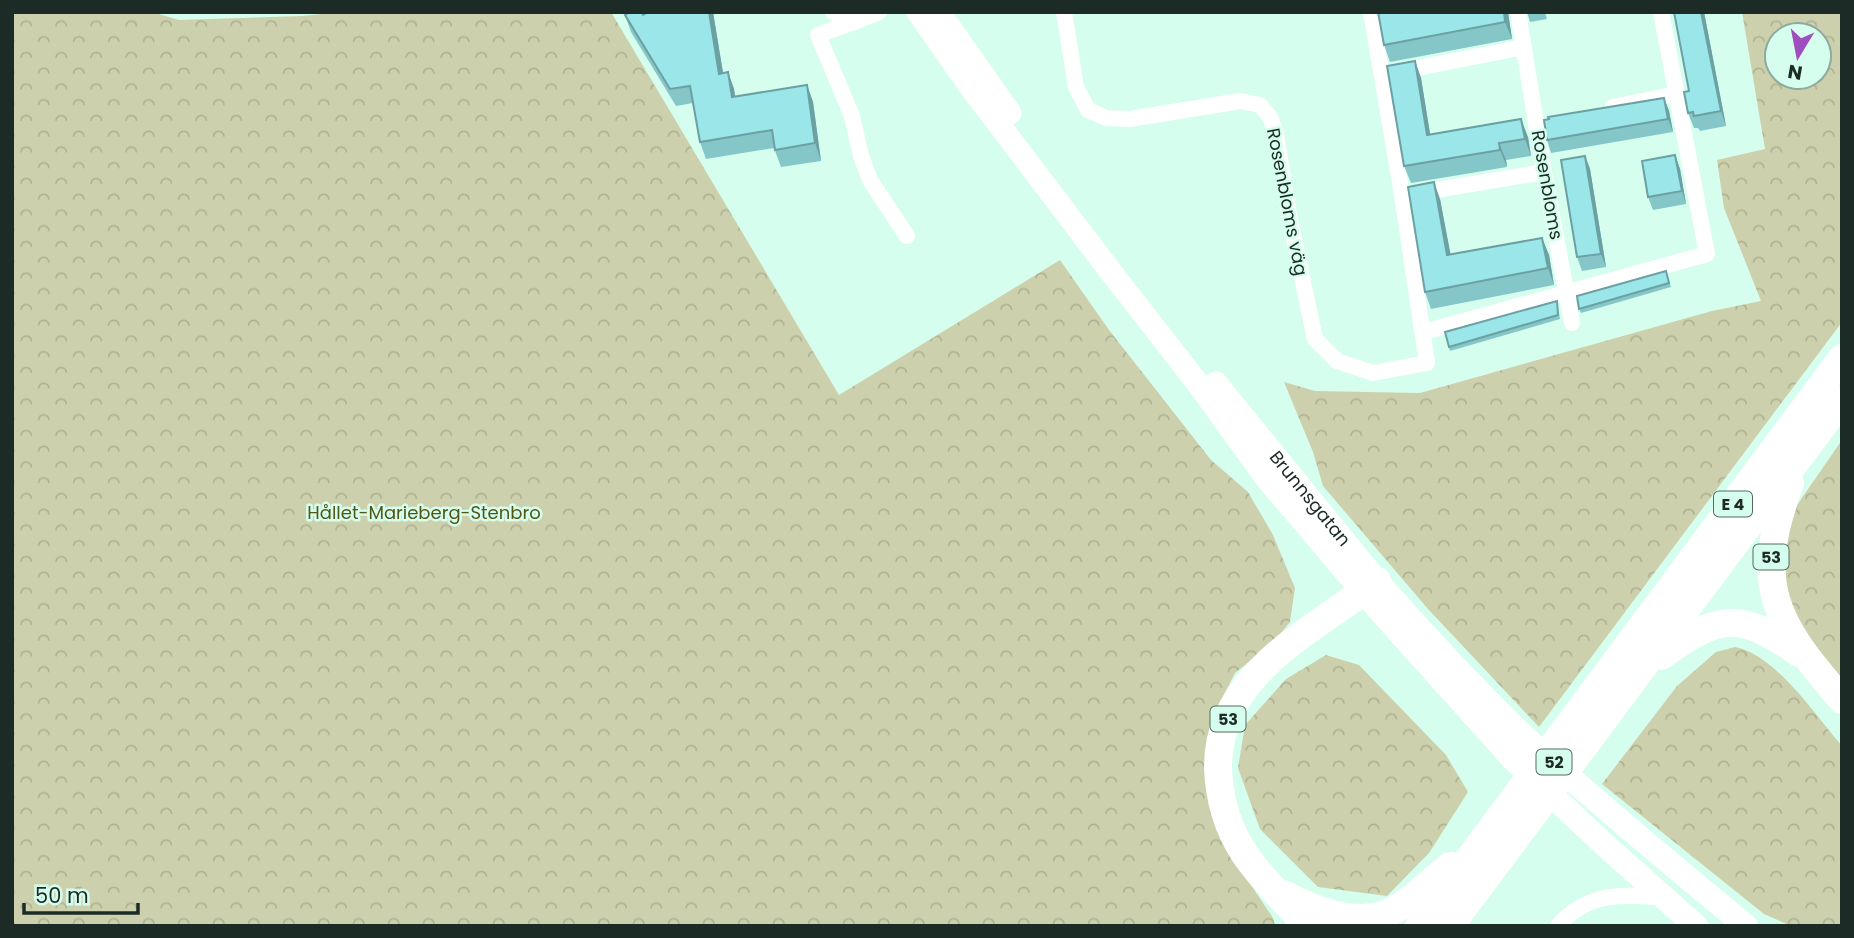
<svg xmlns="http://www.w3.org/2000/svg" width="1854" height="938" viewBox="0 0 1854 938" font-family="Poppins,sans-serif">
  <style>
    .forest { fill: url(#forest-crowns); fill-rule: evenodd }
    .lines { fill: none; stroke-linecap: round; stroke-linejoin: round }
    .minor { stroke: #fff; stroke-width: 16 }
    .secondary { stroke: #fff; stroke-width: 23 }
    .primary { stroke: #fff; stroke-width: 24 }
    .motorway { stroke: #fff; stroke-width: 28 }
    .wall { fill: #85c6c8 }
    .shaded-wall { fill: #6ca1a3 }
    .building { fill: #9be6e9; stroke: #6ca1a3; stroke-width: 2 }
    .labels { text-anchor: middle; stroke-width: 5; stroke-linejoin: round; paint-order: stroke }
    .shield { fill: #d6feee; stroke: #546a62; stroke-width: 2 }
    .shield-label { font-size: 16px; font-weight: bold; fill: #1c2b26 }
    .street-label { font-size: 18px; fill: #1c2b26; stroke: #d6feee }
    .park-label { font-size: 18px; fill: #545616; stroke: #d6feee }
  </style>
  <defs>
    <pattern id="forest-crowns" width="20" height="18" patternUnits="userSpaceOnUse" patternTransform="scale(1.75)"><rect width="20" height="18" fill="#cdd0ac"/><path d="M2 6a3 3 0 1 1 6 0M12 15a3 3 0 1 1 6 0" fill="none" stroke="#afb394"/></pattern>
  </defs>
  <rect width="100%" height="100%" fill="#d6feee"/>
  <!-- forest -->
  <path class="forest" d="M12,12h140l27,8 123,-4 40,-4h269l228,383 221,-135 49,70 102,130 37,32 25,43 22,53 -5,34 -17,21 -38,30 -18,36 -11,46 41,124 26,39 2,8h-1263z
    M1742,12h100v310l-303,405 -111,-118 -105,-123 -10,-34 -29,-70 31,9 105,2 292,-82 49,-10 -37,-93 -7,-48 48,-11zM1777,35h42v42h-42z
    M1842,440v238l-41,-49 -15,-26v-63l11,-35z
    M1735,647c41,8 80,68 107,99v180h-51l-27,-12 -162,-130 75,-98 39,-34z
    M1326,655l33,10 87,90 22,37 -39,61 -42,43 -69,-9 -58,-58 -22,-61 7,-43 41,-46z"/>
  <g class="lines">
    <!-- minor -->
    <path class="minor" d="M833,12l21,10 25,-10
      M1064,12l12,75 12,23 18,8 24,1 110,-18 20,4 10,12 6,17 13,81 26,124 22,22 36,12 54,-10 -25,-168 -31,-183
      M1518,12l26,160 28,151
      M854,22l-36,13 34,81 9,40 9,24 37,56
      M1397,72l127,-25
      M1613,107l63,-13
      M1418,193l126,-21
      M1424,332l283,-78 -46,-242
      M1558,926c28,-33 65,-33 105,-28"/>
    <!-- secondary -->
    <g class="secondary">
      <path d="M918,12l51,73 142,187 88,113 68,94 96,113"/>
      <path d="M939,12l71,101"/>
      <path id="s1" d="M1216,383l161,198"/>
    </g>
    <!-- primary -->
    <path class="primary" d="M1377,581c49,56 100,111 154,162 70,63 142,123 215,183
      M1363,592l150,167 93,87 90,80"/>
    <!-- motorway -->
    <path class="motorway" d="M1790,483c-38,102 -16,138 52,217
      M1661,656c58,-42 79,-45 138,-3
      M1284,894c32,17 76,35 110,16 20,-11 38,-30 56,-44
      M1306,926c-20,-25 -45,-47 -62,-73 -17,-26 -25,-55 -26,-86 0,-95 96,-136 159,-186
      M1419,926l423,-568
      M1450,926l392,-526"/>
  </g>
  <!-- wall -->
  <path class="wall" d="M648,12h65l10,61 5,-1 6,17 1,8 72,-12 6,17 8,59 -40,6 -7,-19 -68,11 -6,-17 -7,-39 -17,3 -45,-74 -6,-17h18z
    M1508,12l4,27 -122,23 -6,-17z
    M1527,12h18l2,7 -17,3z
    M1704,12l22,114 -26,5 -2,-3h-4l-6,-15 1,-22z
    M1415,61l6,17 9,56 98,3 3,19 -25,4 1,7 -96,16 -7,-17z
    M1664,98l5,13 4,21 -122,21 -4,-13z
    M1675,155l5,14 6,35 -33,6 -5,-13z
    M1585,156l5,13 16,98 -24,4 -5,-14z
    M1440,199l10,55 92,-16 7,17 5,30 -123,24 -6,-17z
    M1666,271l5,16 -90,26 -2,-4z
    M1557,301l3,18 -110,32 -5,-19z"/>
  <!-- shaded-wall -->
  <path class="shaded-wall" d="M709,12h4l13,79 -7,-17z
    M1504,12h4l4,27 -7,-17z
    M1701,12h3l22,114 -5,-15z
    M1415,61l6,17 12,74 -6,-17z
    M728,72l6,17 4,25 -6,-17z
    M807,85l6,17 8,59 -6,-18z
    M1664,98l5,13 4,21 -5,-13z
    M1521,119l7,18 3,19 -6,-17z
    M1499,143l7,17 1,7 -7,-17z
    M1675,155l5,14 6,35 -4,-13z
    M1585,156l5,13 16,98 -5,-13z
    M1434,182l6,17 14,73 -7,-17z
    M1542,238l7,17 5,30 -6,-17z"/>
  <!-- building -->
  <path class="building" d="M630,12h11l2,3 5,-3h61l10,62 9,-2 4,25 75,-12 8,58 -40,7 -3,-20 -72,12 -10,-56 -20,3 -45,-74z
    M1378,12h126l1,10 -121,23z
    M1674,12h27l20,99 -27,5 -1,-4 -5,1 -4,-21 5,-1z
    M1415,61l12,74 94,-16 4,20 -26,4 1,7 -96,16 -17,-100z
    M1664,98l4,21 -121,21 -3,-20 5,-1 -1,-2z
    M1675,155l7,36 -34,6 -6,-36z
    M1585,156l16,98 -24,3 -16,-97z
    M1434,182l13,73 95,-17 6,30 -123,24 -17,-105z
    M1666,271l3,12 -90,26 -2,-13z
    M1557,301l1,14 -109,32 -4,-15z"/>
  <g class="labels">
    <!-- shield labels -->
    <g class="shield">
      <rect x="1714" y="491.5" width="38" height="25" rx="5"/>
      <rect x="1753.5" y="544.5" width="35" height="25" rx="5"/>
      <rect x="1210.5" y="706.5" width="35" height="25" rx="5"/>
      <rect x="1536.5" y="749.5" width="35" height="25" rx="5"/>
    </g>
    <g class="shield-label">
      <text x="1733" y="510">E 4</text>
      <text x="1771" y="563">53</text>
      <text x="1228" y="725">53</text>
      <text x="1554" y="768">52</text>
    </g>
    <!-- street labels -->
    <g class="street-label">
      <text transform="translate(1547 185) rotate(80)" y="6">Rosenbloms</text>
      <text transform="translate(1287 202) rotate(79)" y="6">Rosenbloms väg</text>
      <text dy="6" stroke="none"><textPath href="#s1" startOffset="149">Brunnsgatan</textPath></text>
    </g>
    <!-- park labels -->
    <g class="park-label">
      <text x="424" y="519">Hållet-Marieberg-Stenbro</text>
    </g>
  </g>
  <!-- border -->
  <rect width="1854" height="938" fill="none" stroke="#1c2b26" stroke-width="28"/>
  <!-- north arrow -->
  <g transform="translate(1798 56) rotate(190)"><circle r="33" fill="#d6feee" stroke="#8caa9e" stroke-width="2"/>
  <path d="M0-5L12 26L0 18L-12 26Z" fill="#a04dbd"/>
  <text y="-10" font-size="19" font-weight="bold" text-anchor="middle" fill="#1c2b26">N</text>
  </g>
  <!-- scale -->
  <path d="M24 903v10h114v-10" fill="none" stroke="#1c2b26" stroke-width="3.5"/>
  <text x="35" y="903" font-size="21" fill="#1c2b26" stroke="#d6feee" stroke-width="5" paint-order="stroke">50 m</text>
</svg>
